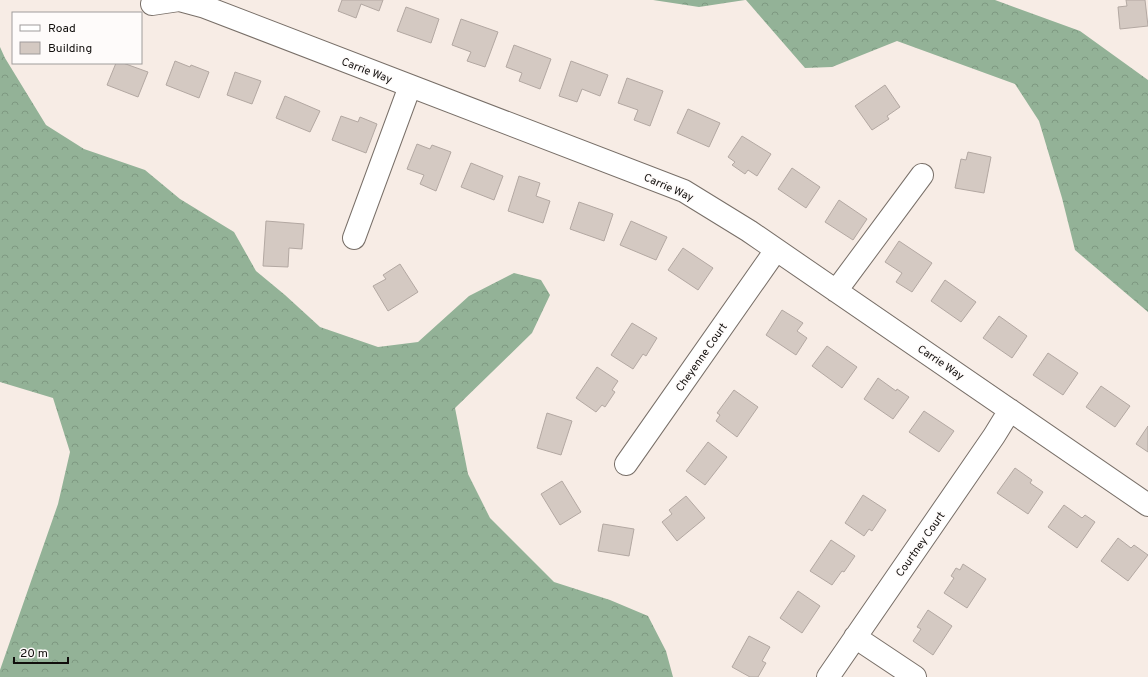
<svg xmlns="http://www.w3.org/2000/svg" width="1148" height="677" viewBox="0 0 1148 677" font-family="Overpass,sans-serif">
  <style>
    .forest { fill: url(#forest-crowns) }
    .building { fill: #d4c9c2; stroke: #b3a8a2 }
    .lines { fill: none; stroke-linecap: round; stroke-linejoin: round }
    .minor-casing { stroke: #786f68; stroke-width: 24 }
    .minor { stroke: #fff; stroke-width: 22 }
    .labels { text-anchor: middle; stroke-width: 3; stroke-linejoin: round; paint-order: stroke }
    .street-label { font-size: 11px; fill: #110e0c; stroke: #fefbfa }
  </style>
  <defs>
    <pattern id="forest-crowns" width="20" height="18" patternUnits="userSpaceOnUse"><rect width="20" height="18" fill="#93b297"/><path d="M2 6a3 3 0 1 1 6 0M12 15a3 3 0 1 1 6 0" fill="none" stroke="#7e9881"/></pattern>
  </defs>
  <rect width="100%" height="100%" fill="#f7ece5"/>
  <!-- forest -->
  <path class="forest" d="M653,0h92l-46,7z
    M746,0h249l85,31 68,49v232l-73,-62 -13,-52 -23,-77 -24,-37 -118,-43 -65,26 -27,1z
    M0,47l5,11 41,67 38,24 61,21 35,29 54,33 22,39 29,24 35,32 58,20 40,-5 51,-46 45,-23 27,7 9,15 -18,38 -77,75 13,66 22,44 64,64 56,18 38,16 18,35 7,26h-673v-7l58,-166 12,-52 -17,-54 -53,-16z"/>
  <!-- building -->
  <path class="building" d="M342,0h41l-4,11 -18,-7 -5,14 -18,-7z
    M1126,0h19l3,26 -28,3 -2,-22 9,-1z
    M406,7l33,12 -8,24 -34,-12z
    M461,19l37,13 -13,35 -18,-6 4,-9 -19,-7z
    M514,45l37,14 -11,30 -21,-8 3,-8 -16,-6z
    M175,61l15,6 1,-2 18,7 -10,26 -33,-13z
    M571,61l37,14 -8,21 -18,-7 -5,13 -18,-6z
    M116,63h7l25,9 -10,25 -31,-12z
    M235,72l26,9 -9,23 -25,-9z
    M627,78l36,13 -13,35 -16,-6 4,-10 -20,-7z
    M885,85l15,22 -13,9 2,3 -17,11 -17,-24z
    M285,96l35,15 -10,21 -34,-14z
    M688,109l32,14 -11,24 -32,-14z
    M341,116l17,6 2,-5 17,7 -11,29 -34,-13z
    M742,136l29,18 -14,22 -9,-6 -3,4 -13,-9 3,-3 -7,-5z
    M417,144l13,5 2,-4 19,7 -15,39 -16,-7 4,-9 -17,-6z
    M968,152l23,5 -7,36 -29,-5 6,-29 5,1z
    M471,163l32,13 -9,24 -33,-13z
    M792,168l28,19 -14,21 -28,-19z
    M519,176l21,7 -4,13 14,5 -7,22 -35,-12z
    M839,200l28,19 -14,21 -28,-18z
    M579,202l34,12 -9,27 -34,-12z
    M266,221l38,3 -2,25 -13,-1 -1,19 -25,-1z
    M631,221l36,16 -11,23 -36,-15z
    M899,241l33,22 -20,29 -16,-10 6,-9 -17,-11z
    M683,248l30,20 -15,22 -30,-20z
    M400,264l18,28 -30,19 -15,-25 13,-7 -3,-4z
    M945,280l31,22 -15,20 -30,-21z
    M782,310l21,13 -6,8 10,7 -11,17 -30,-20z
    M999,316l28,20 -15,22 -29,-20z
    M632,323l25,15 -11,18 -3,-2 -10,15 -22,-14z
    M827,346l30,21 -15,21 -30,-22z
    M1048,353l30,20 -15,22 -30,-20z
    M597,367l21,14 -6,9 3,2 -10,15 -3,-2 -6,7 -20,-14z
    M878,378l18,13 1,-2 12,8 -16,22 -29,-20z
    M1101,386l29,20 -15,21 -29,-20z
    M734,390l24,17 -21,30 -21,-16 4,-6 -3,-2z
    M924,411l30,20 -15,21 -30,-20z
    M547,413l25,8 -11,34 -24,-7z
    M1148,426v26l-12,-8z
    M708,442l19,15 -22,28 -19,-14z
    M1015,468l17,12 -2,3 13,9 -15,22 -31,-21z
    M562,481l19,31 -21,13 -19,-31z
    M863,495l23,15 -14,21 -3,-2 -5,7 -19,-13z
    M686,496l19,22 -28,23 -15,-19 10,-8 -3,-4z
    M1064,505l18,13 3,-3 10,7 -18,26 -29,-21z
    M603,524l31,5 -5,27 -31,-5z
    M1118,538l13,10 3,-3 14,10 -20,26 -27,-20z
    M831,540l24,16 -11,16 -2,-1 -10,14 -22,-14z
    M963,564l23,15 -19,29 -23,-15 10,-15 -3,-2 5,-8 4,2z
    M798,591l22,15 -18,27 -22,-15z
    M928,610l24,16 -19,29 -20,-14 8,-12 -4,-2z
    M749,636l21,11 -8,14 4,2 -8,14h-8l-18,-10z"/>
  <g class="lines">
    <defs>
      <path id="minor" d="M152,4l27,-4 26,7 479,184 65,40 399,274
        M354,238l56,-152
        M836,291l86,-116
        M626,464l150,-214
        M855,637l60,40
        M828,677l166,-241 16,-26"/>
    </defs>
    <!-- minor casing -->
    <use href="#minor" class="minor-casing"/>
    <!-- minor -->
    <use href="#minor" class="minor"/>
  </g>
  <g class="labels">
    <!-- street labels -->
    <g class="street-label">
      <text transform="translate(367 70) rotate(21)" y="4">Carrie Way</text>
      <text transform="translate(669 187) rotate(24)" y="4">Carrie Way</text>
      <text transform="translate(701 357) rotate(-55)" y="4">Cheyenne Court</text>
      <text transform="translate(941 362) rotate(34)" y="4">Carrie Way</text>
      <text transform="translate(920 544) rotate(-55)" y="4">Courtney Court</text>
    </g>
  </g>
  <!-- legend -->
  <rect x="12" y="12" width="130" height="52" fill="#fefbfa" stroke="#9f9c9b"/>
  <rect x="20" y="25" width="20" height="6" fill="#ffffff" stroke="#9f9c9b"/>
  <text x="48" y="32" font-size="12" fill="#110e0c">Road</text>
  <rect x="20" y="42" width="20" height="12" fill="#d4c9c2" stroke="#9f9c9b"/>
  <text x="48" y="52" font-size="12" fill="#110e0c">Building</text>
  <!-- scale -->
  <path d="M14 657v6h54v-6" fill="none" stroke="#110e0c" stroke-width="2"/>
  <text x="20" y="657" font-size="12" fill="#110e0c" stroke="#fefbfa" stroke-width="3" paint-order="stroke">20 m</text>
</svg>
